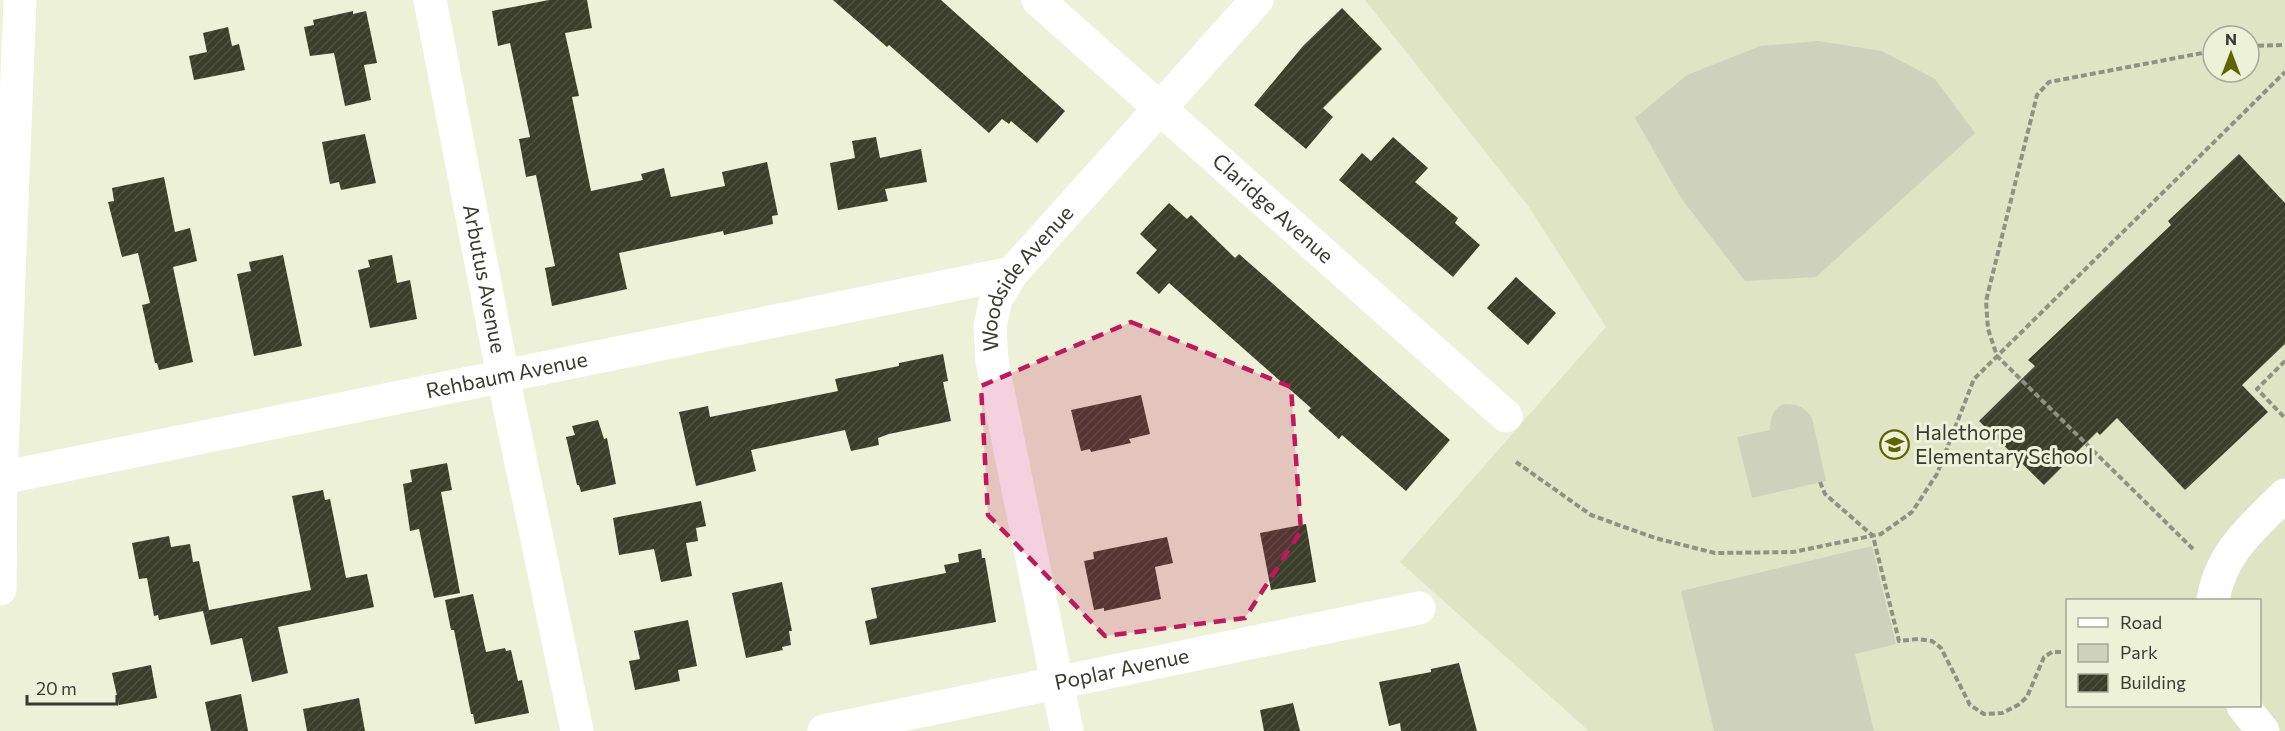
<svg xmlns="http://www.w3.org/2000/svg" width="2285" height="731" viewBox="0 0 2285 731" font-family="Commissioner,sans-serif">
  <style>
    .built { fill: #dfe4c4; fill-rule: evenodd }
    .green { fill: #ced2bb }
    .building { fill: url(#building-hatch) }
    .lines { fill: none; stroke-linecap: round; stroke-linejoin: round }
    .path { stroke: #8f9280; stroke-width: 4; stroke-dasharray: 6 3; stroke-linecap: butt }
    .minor { stroke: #fff; stroke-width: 33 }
    .marked { fill: #c2185b; fill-opacity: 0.2; stroke: #c2185b; stroke-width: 4.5; stroke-dasharray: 12 8; stroke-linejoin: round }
    .labels { text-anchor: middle; stroke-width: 6; stroke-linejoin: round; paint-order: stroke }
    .street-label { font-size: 21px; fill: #393b31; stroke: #edf1d7 }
    .poi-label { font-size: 21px; fill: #393b31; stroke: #edf1d7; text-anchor: start }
  </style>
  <defs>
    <pattern id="building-hatch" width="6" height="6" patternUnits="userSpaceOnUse" patternTransform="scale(1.5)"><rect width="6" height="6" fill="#3b3e2a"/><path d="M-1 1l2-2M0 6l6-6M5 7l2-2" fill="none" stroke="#505241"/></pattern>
  </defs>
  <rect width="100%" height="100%" fill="#edf1d7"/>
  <!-- built -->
  <path class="built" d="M1365,0h920v731h-696l-189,-169 206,-235 -77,-120zM2213,36h36v36h-36zM2068,600h192v106h-192z"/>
  <!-- green -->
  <path class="green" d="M1818,41l64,10 53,28 40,54 -159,144 -71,4 -64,-83 -46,-80 52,-43 73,-29z
    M1783,404c14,0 21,2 29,14l14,63 -74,17 -15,-61 33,-7c1,-13 2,-19 13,-26z
    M1872,546l24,98 -41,10 19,77h-160l-33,-140z"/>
  <!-- building -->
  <path class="building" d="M549,0h38l5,28 -27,5 14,63 -7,1 19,94 52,-11 -2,-6 23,-6 7,29 54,-11 -3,-14 45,-10 11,53 -6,1 1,8 -49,11 -1,-4 -104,22 8,36 -75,17 -7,-38 10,-2 -19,-91 -10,2 -7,-38 11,-2 -20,-94 -12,3 -6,-35z
    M833,0h108l124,111 -28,32 -26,-22 -2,3 -7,-5 -13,14 -100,-88 -2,2z
    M1342,8l40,41 -59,59 10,9 -27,32 -52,-44 49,-59z
    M353,11v3l13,-3 11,52 -13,2 7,35 -26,6 -11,-53 -24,3 -6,-29 10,-2 -1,-5z
    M228,27l4,19 7,-2 6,26 -51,10 -5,-24 18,-4 -4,-19z
    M365,134l11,49 -35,7 -2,-8 -9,2 -8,-42z
    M876,137l4,21 41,-9 6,33 -42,7 3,12 -50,9 -8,-47 25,-5 -3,-17z
    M1393,137l35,31 -13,14 43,36 -3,5 25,22 -27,32 -114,-97 23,-27 9,8z
    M2239,154l46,49v141l-43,41 26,27 -83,78 -68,-72 -17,17 -3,-3 -53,53 -65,-64 56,-55 -7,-6 143,-135 -3,-4z
    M164,177l11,55 15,-4 7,33 -24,6 20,95 -34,8 -2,-7h-2l-13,-58 8,-2 -12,-50 -16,4 -14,-55 6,-1 -2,-13z
    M1169,203l18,16 4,-4 44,43 4,-4 211,186 -44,51 -64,-56 -3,4 -31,-28 3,-3 -142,-125 -10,11 -23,-21 21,-23 -17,-16z
    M283,255l19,91 -48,10 -17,-82 14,-3 -2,-9z
    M392,255l5,28 13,-3 7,39 -47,9 -12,-58 12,-3 -2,-7z
    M1516,277l40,36 -28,32 -41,-37z
    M943,354l5,27 -5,1 8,39 -62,13 -11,4 1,7 -28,6 -6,-21 -94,20 5,21 -60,15 -17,-74 29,-6 2,11 128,-26 -3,-12 64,-13v-3z
    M1141,395l9,39 -21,5 2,4 -40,9 -1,-3 -9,2 -10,-41z
    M598,420l6,19 3,-1 9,46 -35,8 -2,-7h-2l-11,-48 9,-2 -3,-9z
    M447,463l5,27 -11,2 19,101 -26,5 -15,-69 -9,2 -7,-47 9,-2 -2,-12z
    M323,490l2,10 5,-1 16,79 21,-4 7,33 -96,20 10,46 -36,9 -10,-44 -31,7 -8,-34 -44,9 -1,-5 -4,1 -7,-38 -8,1 -7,-36 37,-7 2,11 19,-3 3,18 6,-1 10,49 102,-20 -19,-94z
    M701,501l5,25 -10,2 2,13 -12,2 6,33 -31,6 -7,-33 -35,6 -6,-37z
    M1306,524l10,58 -45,8 -11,-57z
    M1167,537l6,26 -18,4 6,32 -57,12v-3l-10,2 -10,-49 10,-2 -1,-7z
    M981,549l1,9h3l11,64 -126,23 -5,-24 12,-3 -6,-30 75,-15 -2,-8 15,-3 -1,-8z
    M782,582l10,49h-3l2,14 -9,2 1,3 -37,8 -14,-65z
    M473,594l13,58 19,-4 1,3 5,-1 7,31 4,-1 7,33 -54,11 -2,-10h-2l-17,-84h-3l-6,-30z
    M688,620l9,46 -19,4 2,11 -45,9 -6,-29 11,-2 -6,-28z
    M1459,663l18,68h-76l-1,-8 -11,3 -10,-44 52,-10v-3z
    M151,665l6,33 -38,7 -7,-32z
    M241,694l7,37h-37l-6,-29z
    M359,698l6,33h-58l-4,-22z
    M1293,703l7,28h-36l-4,-21z"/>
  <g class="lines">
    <!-- path -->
    <path class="path" d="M2249,46l36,-1
      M2285,361l-28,28 28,29
      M1516,462l75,53 64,23 60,15 78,-1 88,-18 31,-22 25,-38 37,-95 311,-307
      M1820,482l5,12 48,42 26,105 19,-2 14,2 9,7 29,57 14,9 18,-1 16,-8 9,-8 17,-40 8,-5h10
      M2193,549l-196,-193 -9,-27 -2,-28 51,-206 12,-13 164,-31"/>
    <!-- minor -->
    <g class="minor">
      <path id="s1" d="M430,0l73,376 74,355"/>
      <path id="s2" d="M1038,0l468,416"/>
      <path id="s3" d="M1,478l1011,-205"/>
      <path d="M0,589l1,-111 19,-478"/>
      <path d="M2213,600c8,-48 39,-72 72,-105"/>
      <path d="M2243,706l20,25"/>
      <path id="s4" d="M824,731l595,-123"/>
      <path id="s5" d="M1067,731l-75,-370 -2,-34 6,-28 16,-26 245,-273"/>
    </g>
  </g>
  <!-- marked area -->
  <path class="marked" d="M1131,322l160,65 10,144 -56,87 -140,18 -117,-121 -7,-129z"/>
  <!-- icons -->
  <defs>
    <symbol id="school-ring" viewBox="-11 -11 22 22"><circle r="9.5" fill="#edf1d7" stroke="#5d6401" stroke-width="1.5"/><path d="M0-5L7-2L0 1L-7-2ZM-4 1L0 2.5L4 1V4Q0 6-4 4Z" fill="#5d6401"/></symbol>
  </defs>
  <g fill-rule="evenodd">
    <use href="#school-ring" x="1878" y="428" width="33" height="33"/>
  </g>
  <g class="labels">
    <!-- street labels -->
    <g class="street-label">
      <text dy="7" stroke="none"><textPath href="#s2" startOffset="314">Claridge Avenue</textPath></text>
      <text dy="7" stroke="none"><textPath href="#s1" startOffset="284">Arbutus Avenue</textPath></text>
      <text dy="7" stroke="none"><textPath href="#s5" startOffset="472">Woodside Avenue</textPath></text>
      <text dy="7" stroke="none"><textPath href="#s3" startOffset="516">Rehbaum Avenue</textPath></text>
      <text dy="7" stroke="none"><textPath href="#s4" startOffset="304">Poplar Avenue</textPath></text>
    </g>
    <!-- poi labels -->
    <g class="poi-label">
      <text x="1915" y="440">Halethorpe<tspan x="1915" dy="24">Elementary School</tspan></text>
    </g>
  </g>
  <!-- legend -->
  <rect x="2066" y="599" width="195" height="108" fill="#edf1d7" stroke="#a5a895" stroke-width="1.5"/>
  <rect x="2078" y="618" width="30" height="9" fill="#ffffff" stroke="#a5a895" stroke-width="1.5"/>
  <text x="2120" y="629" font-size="18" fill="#393b31">Road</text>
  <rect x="2078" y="644" width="30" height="18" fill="#ced2bb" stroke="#a5a895" stroke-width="1.5"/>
  <text x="2120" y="659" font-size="18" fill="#393b31">Park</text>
  <rect x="2078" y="674" width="30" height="18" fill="url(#building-hatch)" stroke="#a5a895" stroke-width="1.5"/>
  <text x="2120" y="689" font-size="18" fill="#393b31">Building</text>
  <!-- north arrow -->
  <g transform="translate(2231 54)"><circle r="28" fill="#edf1d7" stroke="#a5a895" stroke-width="1.5"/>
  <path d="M0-4.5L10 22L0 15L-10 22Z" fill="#5d6401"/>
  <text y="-9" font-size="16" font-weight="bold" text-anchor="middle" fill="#393b31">N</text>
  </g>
  <!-- scale -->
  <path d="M27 695v9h90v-9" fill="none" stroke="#393b31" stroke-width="3"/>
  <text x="36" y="695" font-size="18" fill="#393b31" stroke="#edf1d7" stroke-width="4.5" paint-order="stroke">20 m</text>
</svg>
